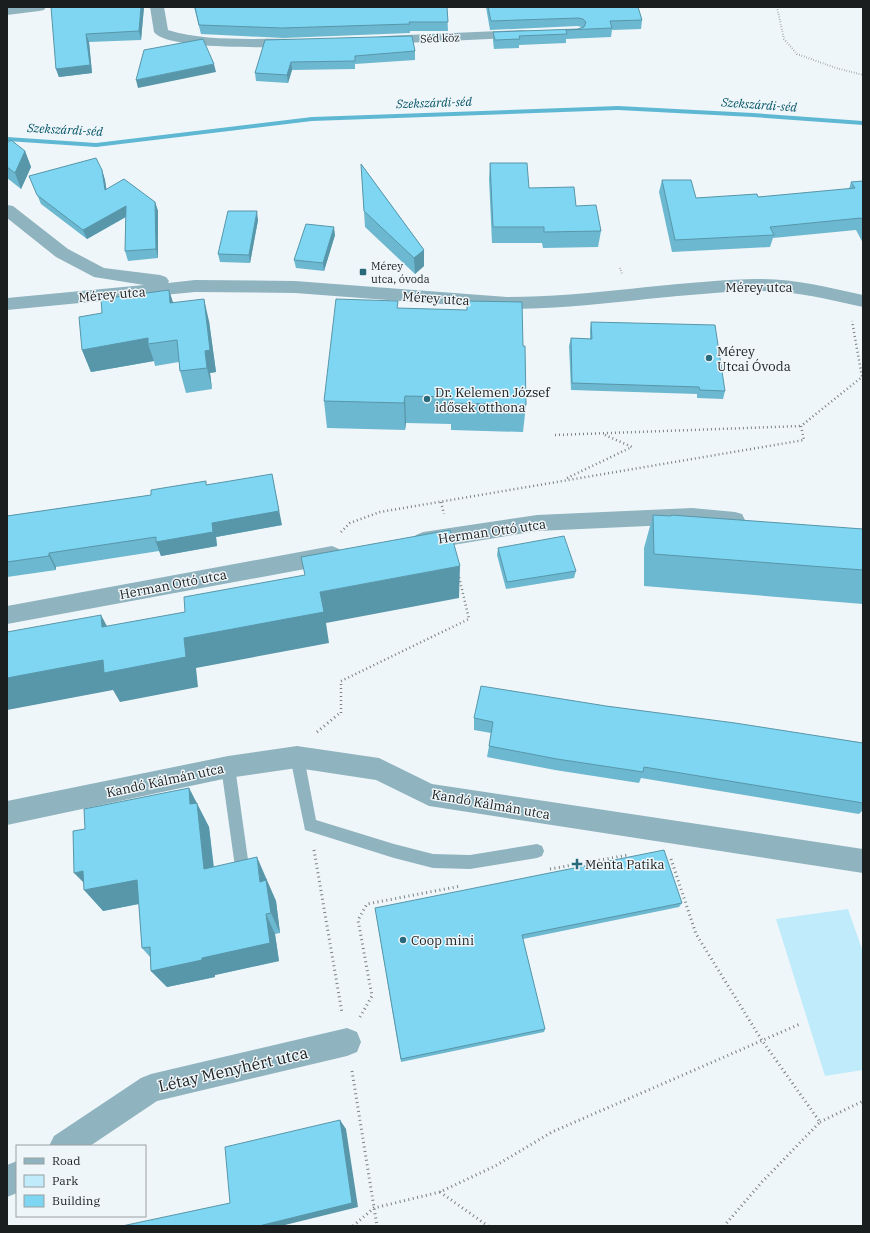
<svg xmlns="http://www.w3.org/2000/svg" width="870" height="1233" viewBox="0 0 870 1233" font-family="'IBM Plex Serif',serif">
  <style>
    .green { fill: #bfebfb }
    .lines { fill: none; stroke-linecap: round; stroke-linejoin: round }
    .stream { fill: #5fb8d3; fill-rule: evenodd }
    .path-far2 { stroke: #7b8082; stroke-width: 2; stroke-dasharray: 0.5 2; stroke-linecap: butt }
    .path-far1 { stroke: #7b8082; stroke-width: 2.5; stroke-dasharray: 1 3; stroke-linecap: butt }
    .path { stroke: #7b8082; stroke-width: 3; stroke-dasharray: 1 3.5; stroke-linecap: butt }
    .lane { fill: #8fb3bf; fill-rule: evenodd }
    .street { fill: #8fb3bf; fill-rule: evenodd }
    .wall { fill: #6cb8d0 }
    .shaded-wall { fill: #5896a9 }
    .building { fill: #7ed6f2; stroke: #5896a9 }
    .poi-dot { fill: #28697c; stroke: #eff6f9; stroke-width: 1.5 }
    .labels { text-anchor: middle; stroke-width: 3; stroke-linejoin: round; paint-order: stroke }
    .far-street-label { font-size: 11px; fill: #1b1e1f; stroke: #eff6f9 }
    .far-poi-label { font-size: 11px; fill: #1b1e1f; stroke: #eff6f9; text-anchor: start }
    .far-water-label { font-size: 12px; font-style: italic; fill: #035366; stroke: #eff6f9 }
    .street-label { font-size: 13px; fill: #1b1e1f; stroke: #eff6f9 }
    .poi-label { font-size: 13px; fill: #1b1e1f; stroke: #eff6f9; text-anchor: start }
    .near-street-label { font-size: 16px; fill: #1b1e1f; stroke: #eff6f9 }
  </style>
  <rect width="100%" height="100%" fill="#eff6f9"/>
  <!-- green -->
  <path class="green" d="M848,909l15,43v118l-38,6 -49,-157z"/>
  <g class="lines">
    <!-- stream -->
    <path class="stream" d="M618,106l135,7 110,8v4l-110,-8 -135,-7 -306,11 -216,26 -89,-6v-4l89,6 216,-26z"/>
    <!-- path-far2 -->
    <path class="path-far2" d="M777,7l7,32 13,15 39,14 27,7
      M620,268l2,6"/>
    <!-- path-far1 -->
    <path class="path-far1" d="M555,435l246,-9
      M605,435l27,12
      M567,478l65,-31
      M441,502l3,12
      M341,532l9,-9 30,-11 424,-72 -3,-14 61,-49 -10,-56
      M341,713v-32l128,-62 -10,-42"/>
    <!-- path -->
    <path class="path" d="M317,732l24,-20
      M314,850l28,163
      M671,859l25,75 65,105 59,83 -58,60 -38,44
      M550,869l78,-14
      M360,1017l12,-21 -14,-76 9,-16 94,-18
      M352,1071l25,155
      M820,1122l43,-21
      M440,1192l48,34
      M353,1226l21,-18 66,-16 55,-26 57,-34 248,-108"/>
    <!-- lane -->
    <path class="lane" d="M297,751l5,2 2,4 12,63 78,24 39,10 37,1 67,-11 5,2 2,5 -2,5 -5,2 -67,11 -37,-1 -39,-10 -89,-28 -15,-73 2,-4z
      M228,761l5,2 2,4 15,107 -2,5 -5,2 -5,-2 -2,-5 -15,-107 2,-4z"/>
    <!-- street -->
    <path class="street" d="M7,7h39l-2,3 -5,1 -32,4z
      M150,7h14l4,23c38,12 85,8 125,9l5,1 2,3 -2,3 -5,1c-24,0 -127,3 -139,-15z
      M523,30l5,1 2,3 -2,3 -144,7 -5,-1 -2,-3 2,-3 5,-1z
      M7,205l6,1 55,43 36,19 56,7 6,2 3,4 -1,2 27,-3 100,1 212,16c83,0 165,-16 248,-18 37,-1 72,8 108,16v12c-36,-8 -71,-17 -108,-16 -83,2 -165,18 -248,18l-212,-16 -100,-1 -188,18v-12l137,-13 -50,-8 -38,-20 -49,-39z
      M692,508l43,4 7,2 3,6 -3,6 -7,2 -43,-4 -155,7 -114,19 -7,-3 -4,-6 4,-6 7,-3 114,-17z
      M332,546l7,3 4,6 -4,6 -7,3 -325,60v-18z
      M297,746l82,12 53,26 431,65v24l-434,-67 -53,-26 -79,-12 -69,10 -221,47v-24l221,-45z
      M347,1028l10,4 4,10 -4,10 -10,4 -190,45 -67,45h-41l5,-10 87,-58 10,-4z
      M17,1161v32l-10,4v-32z"/>
  </g>
  <!-- wall -->
  <path class="wall" d="M54,7h90l-3,33 -52,2 3,31 -33,4 -3,-8z
    M194,7h253l1,24h-38v2l-127,5 -82,-4z
    M486,7h152l4,13 -1,9 -29,1 -1,7 -45,2v4l-47,2v3l-25,1 -1,-8v-9l85,-3 4,-2 -5,-1 -87,4z
    M265,40l150,11v9l-60,4v5l-63,1 -4,13 -32,-2 -1,-8z
    M7,143l18,8 6,16 -10,22 -14,-11z
    M490,163l39,25 47,18 25,25 -3,16 -55,1 -1,-5h-50l-3,-64z
    M361,164l63,86v16l-9,8 -50,-47z
    M102,170l3,10 1,9 49,13 3,9v47l-30,3 -3,-10 1,-34 -39,22 -46,-35 -12,-28z
    M662,180l34,18 62,-1 91,-8 2,-7 12,-1v62l-7,-13 -83,8 -3,9 -98,5 -13,-60z
    M258,220l-8,43 -30,-1 -2,-8z
    M335,235l-11,36 -28,-3 -2,-8z
    M169,290l4,13 36,18 7,51 -6,1 2,16 -26,4 -6,-22 -1,-9 -24,4 -1,-5 -63,11 -9,-22 20,-37z
    M398,308l125,38 3,59 -3,27 -72,-2v-6l-45,-1 -1,7 -78,-2 -3,-27z
    M591,322l134,69 -2,8 -26,-1v-4l-126,-4 -2,-44 2,-8 19,1v-9z
    M207,485l75,40 -66,12 1,9 -56,10 -2,-5 -103,16v3l-49,7v-61l144,-21z
    M653,515l18,1v-1l192,14v75l-219,-18v-38z
    M498,548l78,23 -2,7 -68,11 -9,-34z
    M606,706l257,37v67l-4,4 -218,-36 -2,5 -84,-13 -68,-13 2,-11 2,-13 -17,-3v-12z
    M189,788l20,39 5,40 53,12v3l9,19 4,32 -5,1 4,27 -64,14v2l-48,10 -16,-16 -1,-14 -8,-9 -3,-44 -36,7 -18,-82z
    M682,903l-3,4 -156,32 22,90 -1,3 -143,30 -26,-154z"/>
  <!-- shaded-wall -->
  <path class="shaded-wall" d="M141,7h3l-3,33 -2,-9z
    M86,34l3,8 3,31 -33,4 -3,-8z
    M291,62l1,8 -4,13 -1,-8z
    M214,64l2,8 -78,16 -2,-8z
    M25,151l6,16 -10,22 -6,-16z
    M102,170l3,10 3,19 -3,-9z
    M155,202l3,9v47l-2,-9z
    M126,206l3,9 -42,24 -4,-9z
    M257,211l1,9 -8,43 -1,-8z
    M334,227l1,8 -11,36 -1,-8z
    M424,250v16l-9,8 -1,-16z
    M169,290l7,22 -6,-9z
    M204,299l5,22 7,51 -6,1 2,16 -5,-21 -2,-17z
    M148,338v6l6,17 -63,11 -9,-22z
    M405,396l1,27 -1,7 -1,-27z
    M272,474l10,51 -66,12 1,9 -56,10 -5,-14 56,-19z
    M49,553l7,14v3l-7,-14z
    M460,566l-1,32 -133,25 3,20 -133,25 2,19 -78,15 -7,-12 -106,20v-32l177,-40 136,-46z
    M101,615l16,30 -15,-18z
    M189,788l20,39 7,63 -12,-21 -14,-65z
    M257,857l19,44 4,32 -9,-20 -11,-31z
    M83,871l54,9 16,21 -50,10 -19,-21 6,-1 -16,-16z
    M266,914l9,20 4,27 -64,14v2l-48,10 -16,-16 51,-13z
    M340,1120l6,9 12,78 -77,19h-22z"/>
  <!-- building -->
  <path class="building" d="M51,7h90l-2,24 -53,3 4,31 -34,4z
    M195,7h252l1,15h-39l1,2 -128,4 -83,-3z
    M488,7h150l4,13 -32,1 2,7 -46,2 1,4 -48,2 1,3 -25,1 -2,-8 85,-3 6,-2 2,-5 -3,-3 -5,-1 -87,3z
    M412,36l3,15 -60,5v5l-64,1 -4,13 -32,-2 10,-33z
    M203,39l11,25 -78,16 8,-30z
    M11,140l14,11 -10,22 -8,-6v-24z
    M96,158l6,12 3,20 19,-11 31,23 1,47 -31,2 1,-45 -43,24 -46,-35 -8,-19z
    M490,163h37l2,25 45,-1 2,19 20,-1 5,26 -57,1v-5h-51z
    M361,164l63,86 -10,8 -50,-47z
    M662,180h29l5,18 61,-4 1,3 97,-9 -4,-6 12,-1v40l-2,-3 -91,9 4,8 -99,5z
    M228,211h29l-8,44 -31,-1z
    M306,224l28,3 -11,36 -29,-3z
    M169,290l1,13 34,-4 6,51 -5,1 2,17 -27,3 -3,-31 -29,4v-6l-66,12 -3,-33 23,-4 -1,-14z
    M336,299l62,2 -1,7 70,2v-9l55,1 1,44h2l1,59 -74,-2v-6l-47,-1 -1,7 -80,-2z
    M591,322l124,3 10,66 -25,-1 -1,-3 -127,-4 -1,-45 21,1z
    M272,474l7,37 -67,12 1,9 -57,10v-5l-107,16v3l-42,6v-46l144,-21v-5l55,-9v4z
    M653,515l18,1v-1l192,14v41l-209,-16z
    M450,530l10,36 -140,26 4,20 -140,26 2,19 -82,16 -1,-13 -96,18v-46l94,-17 1,12 83,-15 -1,-15 121,-22 -4,-18z
    M564,536l12,35 -69,11 -9,-34z
    M481,686l125,20 129,17 128,20v60l-219,-36 -1,5 -86,-13 -68,-13 4,-24 -19,-4z
    M189,788l1,16 7,-1 7,66 53,-12 3,25 6,-2 5,33 -5,1 4,29 -68,15v2l-51,11 -1,-24 -8,1 -5,-68 -53,10 -1,-19 -9,2 -1,-42 12,-2 -1,-20z
    M664,850l18,53 -160,32 23,94 -144,30 -26,-151z
    M340,1120l12,83 -93,23h-137l108,-23 -5,-56z"/>
  <!-- markers -->
  <g class="poi-dot">
    <rect x="359" y="268" width="8" height="8" rx="2"/>
    <circle cx="709" cy="358" r="4"/>
    <circle cx="427" cy="399" r="4"/>
    <path d="M575 858h4v4h4v4h-4v4h-4v-4h-4v-4h4z"/>
    <circle cx="403" cy="940" r="4"/>
  </g>
  <g class="labels">
    <!-- far-street labels -->
    <g class="far-street-label">
      <text transform="translate(440 38) rotate(-2)" y="4">Séd köz</text>
    </g>
    <!-- far-poi labels -->
    <g class="far-poi-label">
      <text x="371" y="270">Mérey<tspan x="371" dy="13">utca, óvoda</tspan></text>
    </g>
    <!-- far-water labels -->
    <g class="far-water-label">
      <text transform="translate(434 103) rotate(-2)" y="4">Szekszárdi-séd</text>
      <text transform="translate(759 105) rotate(4)" y="4">Szekszárdi-séd</text>
      <text transform="translate(65 130) rotate(3)" y="4">Szekszárdi-séd</text>
    </g>
    <!-- street labels -->
    <g class="street-label">
      <text x="759" y="292">Mérey utca</text>
      <text transform="translate(112 294) rotate(-5)" y="5">Mérey utca</text>
      <text transform="translate(436 298) rotate(4)" y="5">Mérey utca</text>
      <text transform="translate(492 531) rotate(-8)" y="5">Herman Ottó utca</text>
      <text transform="translate(173 584) rotate(-11)" y="5">Herman Ottó utca</text>
      <text transform="translate(165 780) rotate(-12)" y="5">Kandó Kálmán utca</text>
      <text transform="translate(491 804) rotate(10)" y="5">Kandó Kálmán utca</text>
    </g>
    <!-- poi labels -->
    <g class="poi-label">
      <text x="717" y="356">Mérey<tspan x="717" dy="15">Utcai Óvoda</tspan></text>
      <text x="435" y="397">Dr. Kelemen József<tspan x="435" dy="15">idősek otthona</tspan></text>
      <text x="585" y="869">Menta Patika</text>
      <text x="411" y="945">Coop mini</text>
    </g>
    <!-- near-street labels -->
    <g class="near-street-label">
      <text transform="translate(233 1069) rotate(-13)" y="6">Létay Menyhért utca</text>
    </g>
  </g>
  <!-- border -->
  <rect width="870" height="1233" fill="none" stroke="#1b1e1f" stroke-width="16"/>
  <!-- legend -->
  <rect x="16" y="1145" width="130" height="72" fill="#eff6f9" stroke="#9aa0a2"/>
  <rect x="24" y="1158" width="20" height="6" fill="#8fb3bf" stroke="#9aa0a2"/>
  <text x="52" y="1165" font-size="12" fill="#1b1e1f">Road</text>
  <rect x="24" y="1175" width="20" height="12" fill="#bfebfb" stroke="#9aa0a2"/>
  <text x="52" y="1185" font-size="12" fill="#1b1e1f">Park</text>
  <rect x="24" y="1195" width="20" height="12" fill="#7ed6f2" stroke="#9aa0a2"/>
  <text x="52" y="1205" font-size="12" fill="#1b1e1f">Building</text>
</svg>
